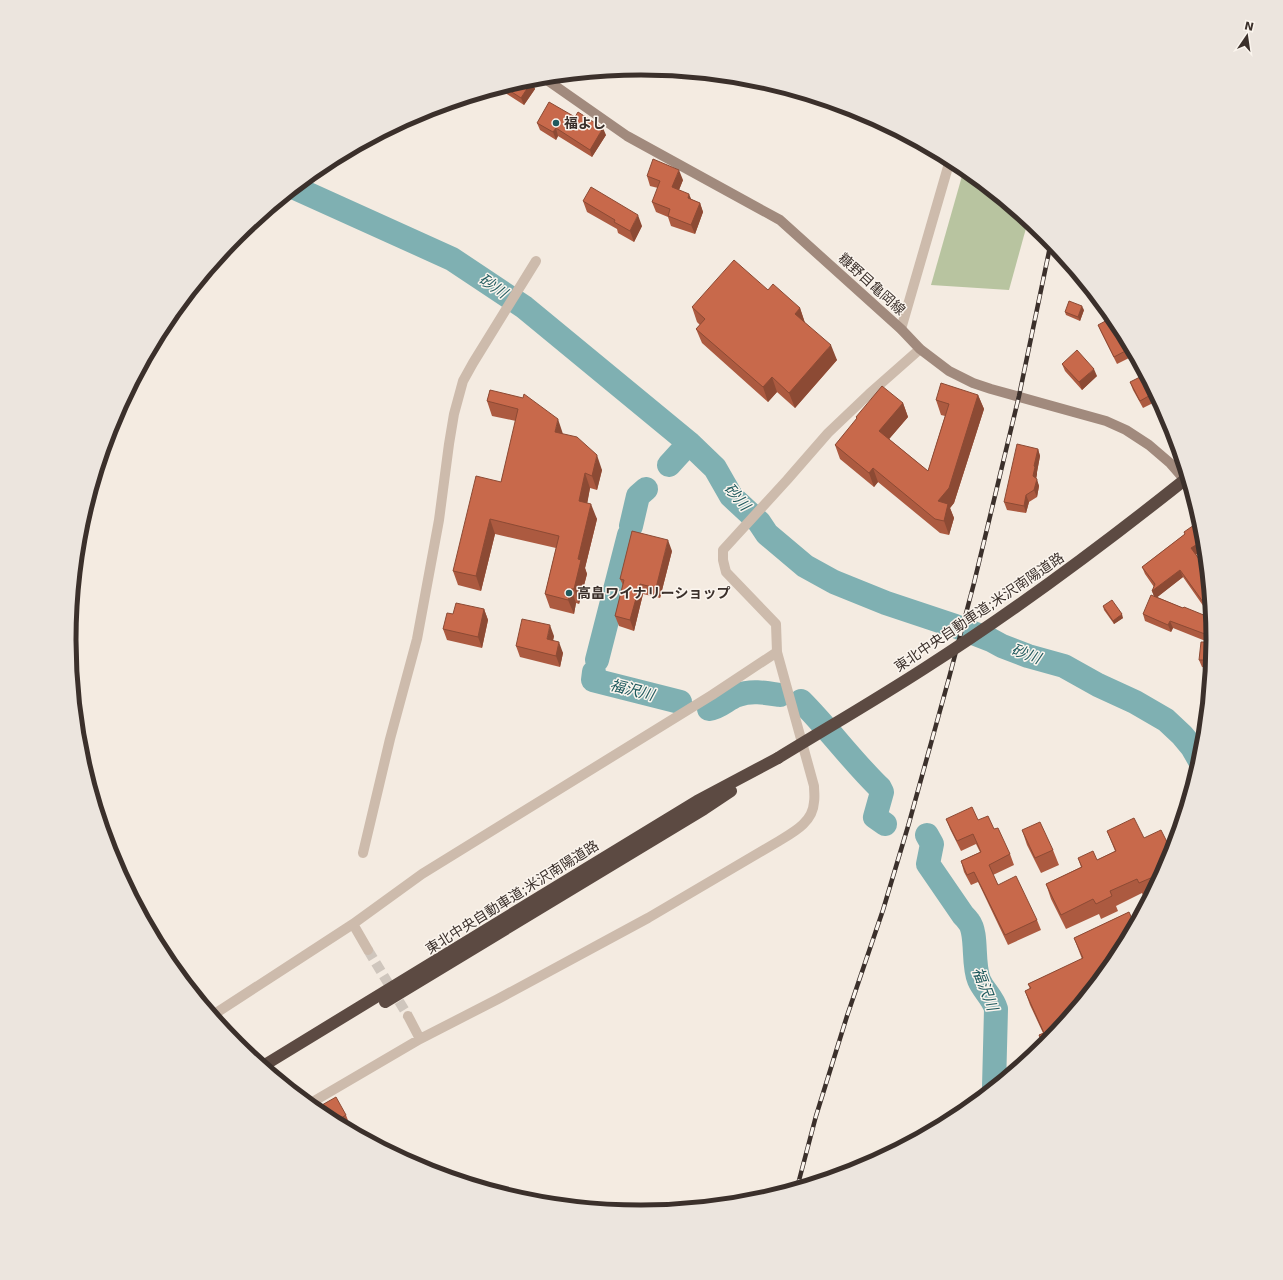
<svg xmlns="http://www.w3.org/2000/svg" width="1283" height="1280" viewBox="0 0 1283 1280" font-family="'DejaVu Sans','Noto Sans JP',sans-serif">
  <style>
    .green { fill: #b8c4a0 }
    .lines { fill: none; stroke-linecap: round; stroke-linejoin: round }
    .river { stroke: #7fb0b2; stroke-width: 24 }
    .minor-tunnel { stroke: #cfc6bd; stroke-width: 10; stroke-dasharray: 10 5; stroke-linecap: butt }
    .minor { stroke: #cdbbac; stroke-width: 10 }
    .tertiary { stroke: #cdbbac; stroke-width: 10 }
    .secondary { stroke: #a18a7d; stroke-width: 10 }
    .motorway { stroke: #5c4a42; stroke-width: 12 }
    .rail-casing { stroke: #3b302b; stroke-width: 4.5 }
    .rail { stroke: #fbf5ee; stroke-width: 3; stroke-dasharray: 9; stroke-linecap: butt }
    .motorway-bridge { stroke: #5c4a42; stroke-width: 12 }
    .wall { fill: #ac5a40 }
    .shaded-wall { fill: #8c4a34 }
    .building { fill: #c8694b; stroke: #8c4a34 }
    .poi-dot { fill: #1f5a5e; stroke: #fbf5ee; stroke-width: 1.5 }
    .labels { text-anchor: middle; stroke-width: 3; stroke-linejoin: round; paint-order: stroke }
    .poi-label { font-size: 14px; font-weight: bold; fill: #3b302b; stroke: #fbf5ee; text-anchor: start }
    .street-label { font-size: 14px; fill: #3b302b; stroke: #fbf5ee }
    .water-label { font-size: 15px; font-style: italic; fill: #1f5a5e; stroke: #fbf5ee }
    .rim { fill: none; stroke: #3b302b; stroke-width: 5 }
  </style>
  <rect width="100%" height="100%" fill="#f4ebe1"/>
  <!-- green -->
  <path class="green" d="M964,169l64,52 -19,69 -78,-5z"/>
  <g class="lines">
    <!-- river -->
    <path class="river" d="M295,188l157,71 72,48 165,136 26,25 16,28 28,26 8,12 38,32 29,16 52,21 69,23 36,14 11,6 26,10 36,10 34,19 37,17 31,18 16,15 10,12 8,14
      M669,465l20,-22
      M631,526l7,-30 8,-7
      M597,660l32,-125
      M594,672l-1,8 87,22
      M801,701c28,28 51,60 79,87l2,4 -7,25 10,7
      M709,709c11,-1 19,-11 29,-14 13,-5 29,-2 42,0
      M927,835l5,9 -4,20 35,51c2,2 4,4 6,7 9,12 3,41 10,58 4,10 14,18 17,29l-2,78"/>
    <!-- minor-tunnel -->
    <path class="minor-tunnel" d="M368,950l40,66"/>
    <!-- minor -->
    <path class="minor" d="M363,853l27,-114 27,-100 22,-119 10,-76 5,-30 9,-33 10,-18 63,-102
      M353,924l15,26
      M213,1015l140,-91 69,-50 290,-179 65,-43
      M408,1016l12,23
      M309,1104l111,-65 78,-40 150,-81 131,-77c15,-9 34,-19 35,-39 1,-5 0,-11 0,-16l-37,-134 -1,-28 -50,-52 -3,-12v-10l64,-70 41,-47 41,-39 51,-45"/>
    <!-- tertiary -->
    <path class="tertiary" d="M901,329l49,-169"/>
    <!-- secondary -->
    <path class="secondary" d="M544,78l83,58 153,84 121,109 19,20 29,22 24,12 18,6 115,32 20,9 23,15 21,18 20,23"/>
    <!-- motorway -->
    <path class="motorway" d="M385,1002l319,-193 27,-18
      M263,1066l434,-265 81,-43"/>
    <defs>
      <path id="rail" d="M797,1188l19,-72 31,-100 36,-106 26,-87 40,-145 25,-95 45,-187 32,-154"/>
    </defs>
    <!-- rail casing -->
    <use href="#rail" class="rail-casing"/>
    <!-- rail -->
    <use href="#rail" class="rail"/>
    <!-- motorway-bridge -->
    <path class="motorway-bridge" d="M778,758c49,-30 99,-59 147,-90 91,-58 178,-123 262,-190"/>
  </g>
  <!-- wall -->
  <path class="wall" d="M529,79l6,10 -11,16 -22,-14 -2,-3z
    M537,123l69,12 -14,22 -34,-21 -2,4 -16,-10z
    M647,176l36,4 -4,10 12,9 9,4 3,9 -8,22 -24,-8 -3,-9 -12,-5 -4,-10 6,-14 -8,-2z
    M583,201l59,25 -8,16 -16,-9 -1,-4 -30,-17z
    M768,290l32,18 5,15 32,37 -42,48 -18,-16 -9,10 -66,-59 -6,-14 4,-4 -3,-3 -5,-15z
    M1084,310l-4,11 -14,-6 -1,-3z
    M1117,322l18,33 -18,9 -16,-32 -3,-7z
    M1062,364l35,12 -15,14 -17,-19z
    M1130,382l24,11 3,8 -14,7 -10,-18z
    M490,390l73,44 39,36 -5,20 -7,-2 -3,15 10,16 -12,49 2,6 -8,30 -3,-1 -2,11 -24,-6 -5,-14 11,-46 -61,-14 -14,57 -23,-6 -5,-14 48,-89 15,-61 -24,-5 -5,-15z
    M978,395l6,14 -30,94 -4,5 4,10 -5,17 -9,-2 -62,-51 -4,5 -34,-28 -5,-14 22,-26 -1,-2 47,-14 5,14 -19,22 39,32 17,-55 -4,-1 -5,-15z
    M1038,449l2,7 -3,16v2l-1,5 3,7 -2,11 -8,5 -3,11 -19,-3 -3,-8z
    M1184,532l20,7v10l-8,5 11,16 4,47 -28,-40 -26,20 26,11 28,10 1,12 -4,12 -35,-14 -2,4 -26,-11 -2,-7 11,-18 -2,-5 2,-4 -9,-13 -3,-7 43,-33z
    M672,551l-12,47 -17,-4 -9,37 -15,-5 -4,-10 8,-31 -3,-6z
    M1103,606l20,12 -9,6 -10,-14z
    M484,609l4,11 -6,28 -35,-8 -4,-11 10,-15z
    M554,636l-1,4 10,13 -3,14 -40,-10 -4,-11z
    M1213,642l-2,26 -9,-1 -3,-7z
    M946,819l32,1 16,9 16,25 4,11 -21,10 5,10 39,35 4,10 -33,15 -30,-63 -7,3 -7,-13 -3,-11 19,-9 -4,-8 -15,7 -11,-22z
    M1022,830l31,20 6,15 -18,8 -14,-28z
    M1107,831l63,17 2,5 -2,6 -19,36 -7,3 -2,-5 -26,13 2,5 -17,8 -2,-5 -33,15 -15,-30 -5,-15 35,-17 -3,-9 19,2 18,-9z
    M1129,912l-83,133 -3,2 -4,-12 4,-2 -13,-28 -5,-14 5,-2 -2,-5 54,-25 -8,-21z
    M324,1115h22l3,8 -6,3z"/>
  <!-- shaded-wall -->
  <path class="shaded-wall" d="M532,81l3,8 -11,16 -3,-7z
    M556,128l2,8 -2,4 -3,-8z
    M603,128l3,7 -14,22 -2,-7z
    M679,170l4,10 -7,17 -4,-10z
    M689,194l4,9 -5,-5z
    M700,203l3,9 -8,22 -4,-9z
    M638,215l4,11 -8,16 -4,-11z
    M1082,306l2,4 -4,11 -2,-4z
    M800,308l5,15 -10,-9z
    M831,345l6,15 -42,48 -6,-15z
    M1094,369l3,7 -15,14 -3,-8z
    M772,377l5,15 -9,10 -5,-15z
    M978,395l6,14 -30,94 -4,5 4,10 -5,17 -5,-14 -6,-20z
    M903,403l5,14 -24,28 -5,-14z
    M558,419l5,15 -8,-2z
    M1038,449l2,7 -3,16v2l-2,10 -2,-8 1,-10z
    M597,455l5,15 -5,20 -5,-14z
    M873,468l5,14 -4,5 -5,-14z
    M585,473l5,15 -5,28 -6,-15z
    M1037,479l2,7 -2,11 -3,-7z
    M1026,495l3,7 -3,11 -2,-7z
    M591,504l6,15 -12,49 2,6 -8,30 -5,-15 4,-30z
    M490,519l5,15 -14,57 -5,-15z
    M668,540l4,11 -12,47 -4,-10z
    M1204,540v9l-10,7 -3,-8z
    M1180,570l3,7 -28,22 -3,-8z
    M640,584l3,10 -9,37 -4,-11z
    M571,589l5,14 -2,11 -6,-14z
    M484,609l4,11 -6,28 -4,-11z
    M1122,614l1,4 -9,6 -1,-3z
    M1211,618l1,12 -4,12 -3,-8z
    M1170,621l3,7 -2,4 -3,-7z
    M550,625l4,11 -3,14 -4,-11z
    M559,642l4,11 -3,14 -4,-11z"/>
  <!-- building -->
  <path class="building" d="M529,79l3,2 -11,17 -17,-11z
    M549,102l26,15 3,-5 25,16 -13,22 -34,-22 -3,4 -16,-9z
    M653,159l26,11 -7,17 17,7 -1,4 12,5 -9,22 -23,-9 2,-7 -18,-7 8,-21 -13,-5z
    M591,187l47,28 -8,16 -16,-9 1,-2 -32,-19z
    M734,260l34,30 5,-6 27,24 -5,6 36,31 -42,48 -17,-16 -9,10 -67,-58 9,-10 -13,-12z
    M1069,301l13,5 -4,11 -13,-5z
    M1113,317l4,5 14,26 -17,9 -16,-32z
    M1077,350l17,19 -15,13 -17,-18z
    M1144,375l10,18 -14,8 -10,-19z
    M941,383l37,12 -29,93 -11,13 10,3 -4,17 -9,-2 -62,-51 -4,5 -34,-28 22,-27 -1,-1 26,-31 21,17 -24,28 49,40 21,-67 -13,-4z
    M490,390l33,8 1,-4 34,25 -3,13 22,5 20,18 -5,21 -7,-3 -6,28 12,3 -13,55 3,1 -7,29h-3l-3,11 -23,-6 14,-58 -69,-17 -14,57 -23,-5 23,-95 25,6 17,-73 -31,-8z
    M1017,444l21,5 -4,17 1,1 -2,9 4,3 -3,11 -8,5 -2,11 -20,-4z
    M1194,525l10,15 -13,8 16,22 4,43 -31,-43 -28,21 3,-7 -13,-17 43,-33 -1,-2z
    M632,531l36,9 -12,48 -16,-4 -10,36 -15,-4 9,-36 -4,-1z
    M1151,595l32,13 1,-1 27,11 -6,16 -35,-13 -2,4 -25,-11z
    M1112,600l10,14 -9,7 -10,-15z
    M456,603l28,6 -6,28 -35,-8 4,-16 6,1z
    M522,619l28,6 -3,14 12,3 -3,14 -40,-10z
    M1201,642h12l-1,18h-13z
    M972,807l6,13 10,-4 6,13 4,-1 12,26 -21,11 9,20 18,-9 21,44 -32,15 -31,-63 -7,3 -6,-14 20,-9 -8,-18 -16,7 -11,-22z
    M1134,818l10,20 17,-8 9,18 -4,1 4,9 -3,7 -10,4 3,5 -21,9 -2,-4 -27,12 2,5 -16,8 -3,-5 -32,16 -15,-31 36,-17 -4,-9 15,-7 4,9 19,-9 -9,-20z
    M1040,822l13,28 -18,8 -13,-28z
    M1129,912l6,13 -18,33 -73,88 -5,-11 5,-2 -19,-42 6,-3 -3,-4 55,-26 -9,-20z
    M336,1097l10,18 -11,7 -11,-7 -9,-6z"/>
  <!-- markers -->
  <g class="poi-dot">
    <circle cx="556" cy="123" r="4"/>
    <circle cx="569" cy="593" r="4"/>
  </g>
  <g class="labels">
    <!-- poi labels -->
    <g class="poi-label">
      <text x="564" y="128">福よし</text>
      <text x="577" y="598">高畠ワイナリーショップ</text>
    </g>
    <!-- street labels -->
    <g class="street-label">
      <text transform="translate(872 284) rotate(42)" y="5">糠野目亀岡線</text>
      <text transform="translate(979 612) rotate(-34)" y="5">東北中央自動車道;米沢南陽道路</text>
      <text transform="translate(512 897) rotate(-32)" y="5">東北中央自動車道;米沢南陽道路</text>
    </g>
    <!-- water labels -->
    <g class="water-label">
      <text transform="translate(493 286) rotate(34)" y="5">砂川</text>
      <text transform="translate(737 497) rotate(49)" y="5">砂川</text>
      <text transform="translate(1026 654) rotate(20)" y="5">砂川</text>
      <text transform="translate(632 690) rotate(14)" y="5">福沢川</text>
      <text transform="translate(985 989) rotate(69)" y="5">福沢川</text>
    </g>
  </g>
  <!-- crop -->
  <path d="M0 0H1283V1280H0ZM76 640a565 565 0 1 1 1130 0a565 565 0 1 1-1130 0Z" fill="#ece5de" fill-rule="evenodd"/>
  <path class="rim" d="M76 640a565 565 0 1 1 1130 0a565 565 0 1 1-1130 0Z"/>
  <!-- north arrow -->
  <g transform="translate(1247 36) rotate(13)" stroke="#fbf5ee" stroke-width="3" paint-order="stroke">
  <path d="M0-3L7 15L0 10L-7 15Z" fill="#3b302b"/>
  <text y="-6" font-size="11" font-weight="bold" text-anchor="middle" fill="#3b302b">N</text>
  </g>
</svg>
